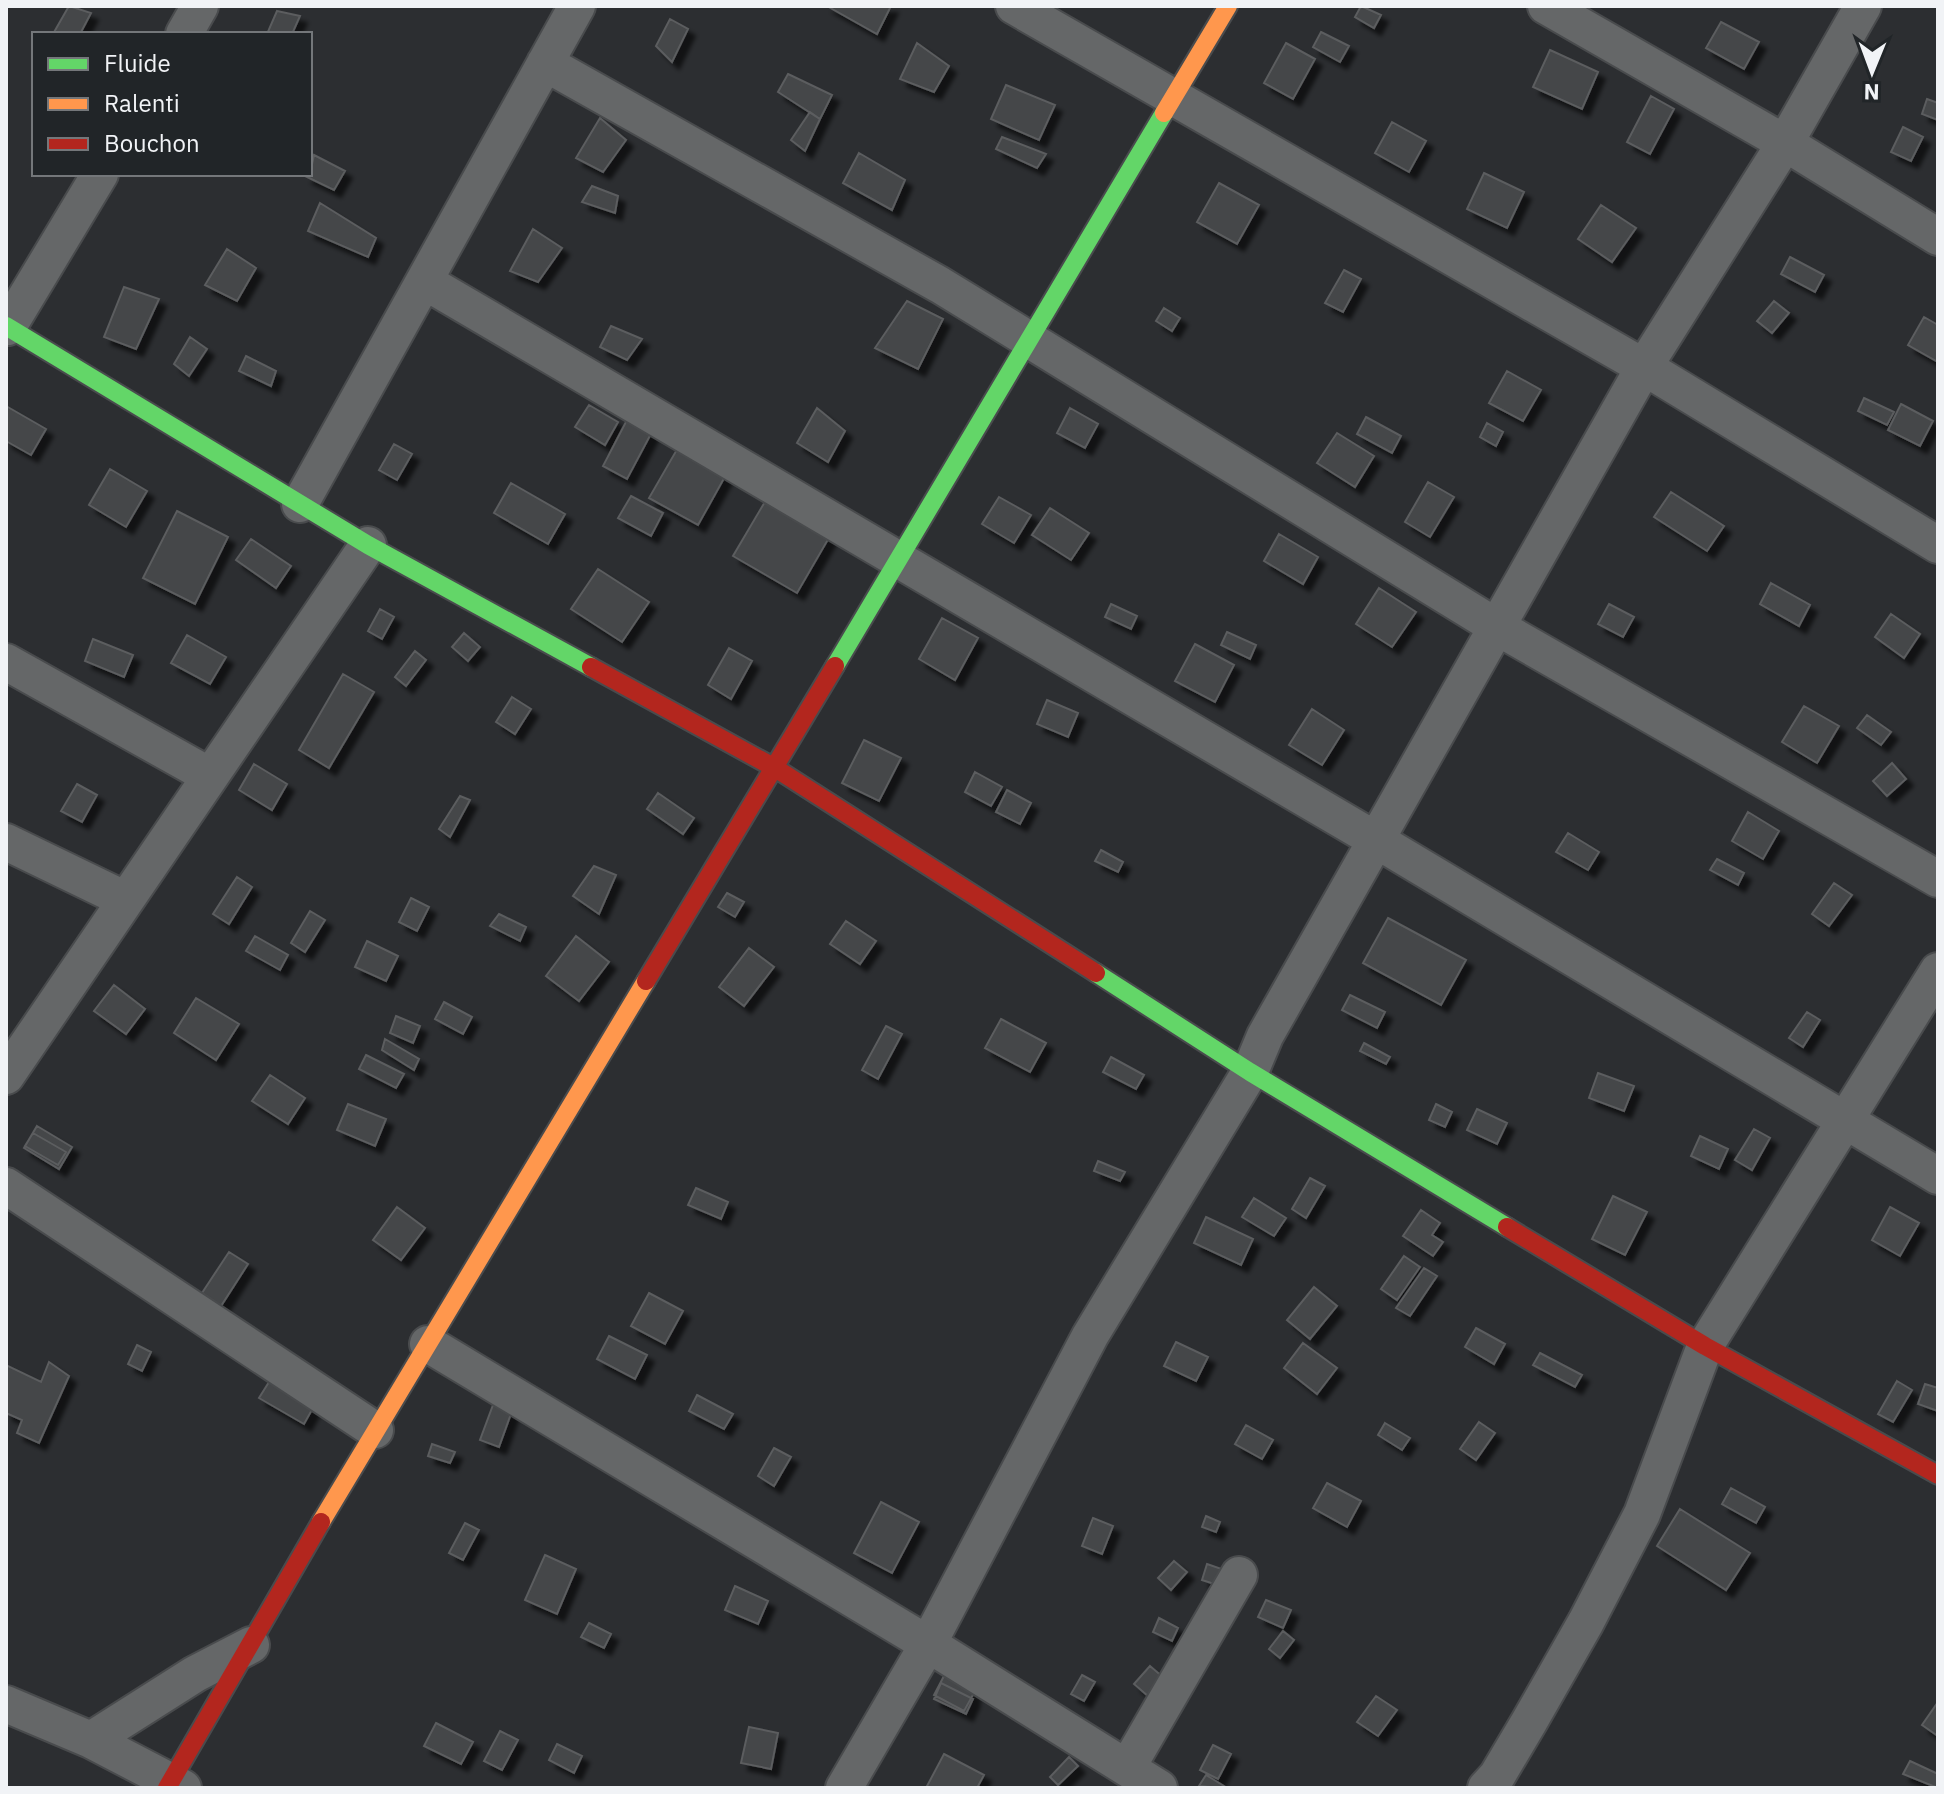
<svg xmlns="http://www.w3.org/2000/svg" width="1944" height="1794" viewBox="0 0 1944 1794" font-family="'IBM Plex Sans',sans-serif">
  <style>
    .building { fill: #444648; stroke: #5b5d5f; stroke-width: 2; filter: url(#shadow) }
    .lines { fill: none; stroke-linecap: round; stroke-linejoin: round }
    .street-casing { stroke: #494b4d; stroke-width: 40 }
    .fast-casing { stroke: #494b4d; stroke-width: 22 }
    .slow-casing { stroke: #494b4d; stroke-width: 22 }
    .jam-casing { stroke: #494b4d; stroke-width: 22 }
    .street { stroke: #656768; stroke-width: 36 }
    .fast { stroke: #63d668; stroke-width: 18 }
    .slow { stroke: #ff974d; stroke-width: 18 }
    .jam { stroke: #b3261e; stroke-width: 18 }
  </style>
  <defs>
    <filter id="shadow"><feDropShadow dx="7" dy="7" stdDeviation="2" flood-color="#0009"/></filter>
  </defs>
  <rect width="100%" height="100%" fill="#2c2e31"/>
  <!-- building -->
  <path class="building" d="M69,6l22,7 -11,21h-27z
    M827,6h64l-14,28z
    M1361,6l20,9 -7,13 -19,-11z
    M277,11l23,5 -8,18h-25z
    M670,19l18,10 -16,33 -16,-16z
    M1721,22l38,20 -15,27 -38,-21z
    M1321,32l28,14 -9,16 -27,-15z
    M917,43l32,23 -15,26 -34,-13z
    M1286,43l29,16 -22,40 -29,-16z
    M1550,50l48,22 -16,37 -49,-22z
    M788,74l44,21 -12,24 -42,-27z
    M1006,85l49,20 -16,35 -48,-21z
    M1651,96l23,13 -24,45 -23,-12z
    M1927,99l11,4v17l-16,-6z
    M810,112l10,7 -15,32 -14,-11z
    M600,118l26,22 -23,32 -27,-14z
    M1392,122l34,19 -17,31 -34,-19z
    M1903,127l20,10 -12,24 -20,-9z
    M1002,137l44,17 -9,14 -41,-19z
    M859,153l46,27 -13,30 -49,-27z
    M314,155l31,16 -11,19 -29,-14 5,-2z
    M1484,173l40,19 -17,36 -40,-19z
    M1219,183l40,22 -22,39 -40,-22z
    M592,186l26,10 -3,17 -33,-11z
    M320,203l56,35 -8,19 -60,-26z
    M1601,205l35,23 -24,34 -34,-23z
    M533,229l29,19 -24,34 -28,-11z
    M227,249l29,19 -19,33 -32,-16z
    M1790,257l34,18 -9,17 -34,-18z
    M1344,270l17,9 -18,33 -18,-9z
    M124,287l35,12 -23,50 -32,-12z
    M907,301l36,18 -25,50 -43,-21z
    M1774,301l15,12 -17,20 -15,-12z
    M1164,308l16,10 -8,13 -16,-10z
    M1924,317l14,8v37l-30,-17z
    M611,326l31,13 -15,21 -27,-13z
    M190,337l17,12 -18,27 -15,-12z
    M246,356l30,15 -5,15 -32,-15z
    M1507,371l34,19 -18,31 -34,-18z
    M1864,398l30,14 -7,13 -29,-14z
    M1901,404l32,17 -13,25 -32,-16z
    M589,405l29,17 -13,23 -30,-18z
    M6,406l40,23 -15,26 -25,-14z
    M817,408l28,23 -17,31 -31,-19z
    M1070,408l28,16 -13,24 -28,-15z
    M1366,417l35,19 -9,17 -35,-19z
    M628,418l25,12 -26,49 -24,-13z
    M1487,423l16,9 -7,14 -16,-9z
    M1337,433l37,23 -19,31 -38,-24z
    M394,444l18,10 -15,26 -18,-10z
    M679,446l48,27 -29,52 -49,-27z
    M110,469l37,22 -21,36 -37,-22z
    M1428,482l26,15 -24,40 -25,-15z
    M511,483l54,31 -17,30 -54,-31z
    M1671,492l53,34 -17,25 -53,-34z
    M631,496l32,17 -12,23 -33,-18z
    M999,497l32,18 -17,28 -32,-19z
    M766,500l64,36 -33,57 -64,-37z
    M1050,508l39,25 -18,27 -39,-25z
    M177,511l51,26 -33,67 -52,-26z
    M1279,534l39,23 -15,27 -39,-23z
    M251,539l40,27 -15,22 -40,-28z
    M598,569l51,33 -27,40 -51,-33z
    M1771,583l39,22 -11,21 -39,-22z
    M1379,588l37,24 -24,35 -36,-23z
    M1111,604l26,12 -6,13 -26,-12z
    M1609,604l25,13 -11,20 -25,-13z
    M380,609l14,8 -12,22 -14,-8z
    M1891,614l29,20 -16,24 -29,-21z
    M942,618l36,20 -23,42 -36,-21z
    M1227,632l29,13 -6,14 -29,-14z
    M464,633l16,14 -12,14 -16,-14z
    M187,635l39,22 -16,27 -39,-21z
    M93,639l40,16 -9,22 -39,-16z
    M1195,644l39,21 -19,37 -40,-21z
    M729,648l23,13 -21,38 -23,-14z
    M415,651l11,9 -20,26 -11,-9z
    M343,674l31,18 -45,76 -30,-18z
    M512,697l19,12 -16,25 -19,-12z
    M1047,700l31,13 -10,24 -31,-13z
    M1804,706l35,20 -22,37 -35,-21z
    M1312,709l32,21 -22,35 -33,-20z
    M1867,715l24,17 -10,13 -24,-17z
    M864,740l37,18 -22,43 -37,-18z
    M1892,763l14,16 -19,17 -14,-15z
    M254,764l33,20 -15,26 -33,-20z
    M975,772l27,15 -11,19 -26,-14z
    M77,784l20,11 -15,27 -21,-11z
    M1007,790l24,13 -11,21 -24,-12z
    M658,793l36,25 -11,16 -36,-25z
    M460,796l10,4 -20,37 -11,-8z
    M1748,812l31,19 -16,28 -31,-18z
    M1568,833l31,19 -11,18 -32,-18z
    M1101,850l22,12 -5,10 -23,-11z
    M1717,859l27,14 -6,12 -28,-15z
    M594,866l22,9 -17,39 -26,-18z
    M237,877l15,10 -23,37 -16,-10z
    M1834,883l18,12 -23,31 -17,-12z
    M727,893l17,9 -9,15 -17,-10z
    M411,898l18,9 -12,24 -18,-9z
    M310,911l15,9 -20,32 -14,-9z
    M499,914l27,13 -6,14 -30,-15z
    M1388,918l78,42 -25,45 -78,-42z
    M846,921l30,20 -16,23 -30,-20z
    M255,936l33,19 -8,15 -34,-19z
    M576,936l33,26 -30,39 -33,-25z
    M367,941l31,15 -12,25 -31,-14z
    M749,948l25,19 -30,39 -25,-19z
    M114,985l31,24 -19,25 -32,-23z
    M1350,995l35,17 -8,16 -35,-18z
    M196,998l43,26 -23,36 -42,-27z
    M444,1002l28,15 -9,17 -28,-15z
    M1807,1012l13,8 -17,27 -14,-9z
    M396,1016l24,10 -7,17 -23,-10z
    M1001,1019l45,24 -16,29 -45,-24z
    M886,1026l16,8 -24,45 -16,-9z
    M385,1039l34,20 -5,11 -32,-20z
    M1364,1043l26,14 -4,7 -26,-13z
    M366,1055l38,19 -8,14 -37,-19z
    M1111,1057l33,18 -8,14 -33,-17z
    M1598,1073l36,13 -10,25 -35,-13z
    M270,1075l35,23 -17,26 -36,-23z
    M348,1104l38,15 -11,27 -38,-16z
    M1436,1104l16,8 -7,15 -16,-7z
    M1477,1109l30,14 -10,21 -30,-14z
    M37,1126l35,21 -13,22 -35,-21z
    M1754,1129l16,9 -18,32 -17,-10z
    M33,1133l33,19 -8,13 -33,-19z
    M1700,1136l28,13 -9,20 -28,-13z
    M1098,1161l27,11 -5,9 -26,-10z
    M1310,1178l15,8 -19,32 -14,-9z
    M696,1188l32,14 -7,17 -33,-14z
    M1613,1196l34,16 -22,43 -33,-16z
    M1254,1198l32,20 -12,18 -32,-19z
    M397,1207l28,21 -24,32 -28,-20z
    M1890,1207l29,16 -19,33 -28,-16z
    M1421,1210l19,13 -8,12 11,7 -10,14 -30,-20z
    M1206,1217l47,22 -12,26 -47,-22z
    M229,1252l19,12 -27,42 -19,-13z
    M1404,1256l16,11 -23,33 -16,-11z
    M1424,1268l13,8 -27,40 -14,-8z
    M1314,1287l23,19 -27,33 -23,-19z
    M649,1293l34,18 -18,33 -34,-18z
    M1476,1328l29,16 -11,20 -29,-17z
    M609,1336l38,19 -12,24 -38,-20z
    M1176,1342l32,15 -12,24 -32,-15z
    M1303,1343l34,25 -20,26 -33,-26z
    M137,1345l14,7 -9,19 -14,-7z
    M1540,1353l42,22 -7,12 -42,-22z
    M49,1362l20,14 -30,67 -22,-10 5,-13 -16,-7v-48l35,17z
    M274,1374l44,25 -14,25 -45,-26z
    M1897,1381l15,9 -19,32 -15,-8z
    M1925,1384l13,4v23l-20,-7z
    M697,1395l36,19 -9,15 -35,-18z
    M493,1405l19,6 -13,36 -19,-7z
    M1479,1422l16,11 -19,27 -16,-11z
    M1385,1423l25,15 -8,12 -24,-15z
    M1246,1425l27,15 -11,19 -27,-15z
    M432,1444l23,8 -5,11 -22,-7z
    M774,1448l17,9 -17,29 -16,-10z
    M1327,1483l34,18 -14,26 -34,-19z
    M1731,1488l34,19 -9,16 -34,-19z
    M881,1502l38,20 -27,51 -38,-20z
    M1680,1509l70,44 -24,37 -69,-44z
    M1206,1516l14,6 -4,10 -14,-5z
    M1093,1518l20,8 -11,28 -20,-8z
    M465,1523l14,7 -16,30 -14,-7z
    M545,1555l31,14 -19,45 -32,-14z
    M1174,1561l13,11 -16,18 -13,-12z
    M1207,1564l26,9 -6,15 -25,-8z
    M735,1586l33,15 -10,23 -33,-14z
    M1266,1600l25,10 -8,18 -25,-11z
    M1159,1618l19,10 -6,13 -19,-9z
    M589,1623l22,11 -7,14 -23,-11z
    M1283,1631l11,9 -14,18 -11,-9z
    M1150,1666l14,12 -16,18 -14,-12z
    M1082,1675l13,7 -11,19 -13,-7z
    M944,1676l30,17 -10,18 -30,-16z
    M941,1683l32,16 -7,15 -32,-15z
    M1376,1696l21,14 -19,26 -21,-14z
    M1938,1702v34l-16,-11z
    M436,1723l37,19 -12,22 -37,-18z
    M749,1727l29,6 -7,36 -30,-6z
    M500,1731l18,9 -16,30 -18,-9z
    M557,1744l25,12 -8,17 -25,-13z
    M1213,1745l18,9 -13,25 -18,-9z
    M944,1754l40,21 -7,13h-51z
    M1069,1757l9,9 -20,19 -8,-8z
    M1910,1761l28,13v14l-35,-14z
    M1206,1775l18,11 -1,2 -24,-2z"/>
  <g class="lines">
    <defs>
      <path id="street" d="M1014,6l630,361 294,178
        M1546,6l239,137 153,94
        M184,34l16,-28
        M545,63l395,222 557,342 441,252
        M424,281l952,559 562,336
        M8,327l92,-153
        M300,504l277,-498
        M6,662l204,114
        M6,842l120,58
        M6,1076l362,-531
        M6,1186l369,244
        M428,1344l500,300 231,144
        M6,1704l85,36 92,48
        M91,1740l104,-66 56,-29
        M1127,1768l112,-193
        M844,1788l84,-144 162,-308 160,-264 15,-36 379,-669 141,-224 78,-137
        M1486,1788l11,-12 32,-54 57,-100 56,-108 63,-168 233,-375"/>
      <path id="fast" d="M6,326l362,219 223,122
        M835,666l329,-553
        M1096,973l154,99 257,155"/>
      <path id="slow" d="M1164,113l64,-107
        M321,1522l325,-541"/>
      <path id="jam" d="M591,667l184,101 321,205
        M646,981l189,-315
        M1507,1227l198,119 233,129
        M167,1788l154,-266"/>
    </defs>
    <!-- street casing -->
    <use href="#street" class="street-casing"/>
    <!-- fast casing -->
    <use href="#fast" class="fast-casing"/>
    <!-- slow casing -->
    <use href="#slow" class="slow-casing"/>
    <!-- jam casing -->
    <use href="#jam" class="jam-casing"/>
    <!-- street -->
    <use href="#street" class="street"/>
    <!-- fast -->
    <use href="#fast" class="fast"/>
    <!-- slow -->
    <use href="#slow" class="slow"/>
    <!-- jam -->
    <use href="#jam" class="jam"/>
  </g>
  <!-- border -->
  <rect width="1944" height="1794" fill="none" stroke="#f1f3f6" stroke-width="16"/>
  <!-- legend -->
  <rect x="32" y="32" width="280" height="144" fill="#212528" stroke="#74777a" stroke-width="2"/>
  <rect x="48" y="58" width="40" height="12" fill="#63d668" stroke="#74777a" stroke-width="2"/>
  <text x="104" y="72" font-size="24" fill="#f1f3f6">Fluide</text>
  <rect x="48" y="98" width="40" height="12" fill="#ff974d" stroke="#74777a" stroke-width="2"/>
  <text x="104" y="112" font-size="24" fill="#f1f3f6">Ralenti</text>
  <rect x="48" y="138" width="40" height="12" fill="#b3261e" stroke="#74777a" stroke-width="2"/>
  <text x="104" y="152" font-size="24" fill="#f1f3f6">Bouchon</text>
  <!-- north arrow -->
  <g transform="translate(1872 72) rotate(181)" stroke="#212528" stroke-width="6" paint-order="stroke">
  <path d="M0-6L14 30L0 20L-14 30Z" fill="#f1f3f6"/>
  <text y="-12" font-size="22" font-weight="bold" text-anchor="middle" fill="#f1f3f6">N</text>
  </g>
</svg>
